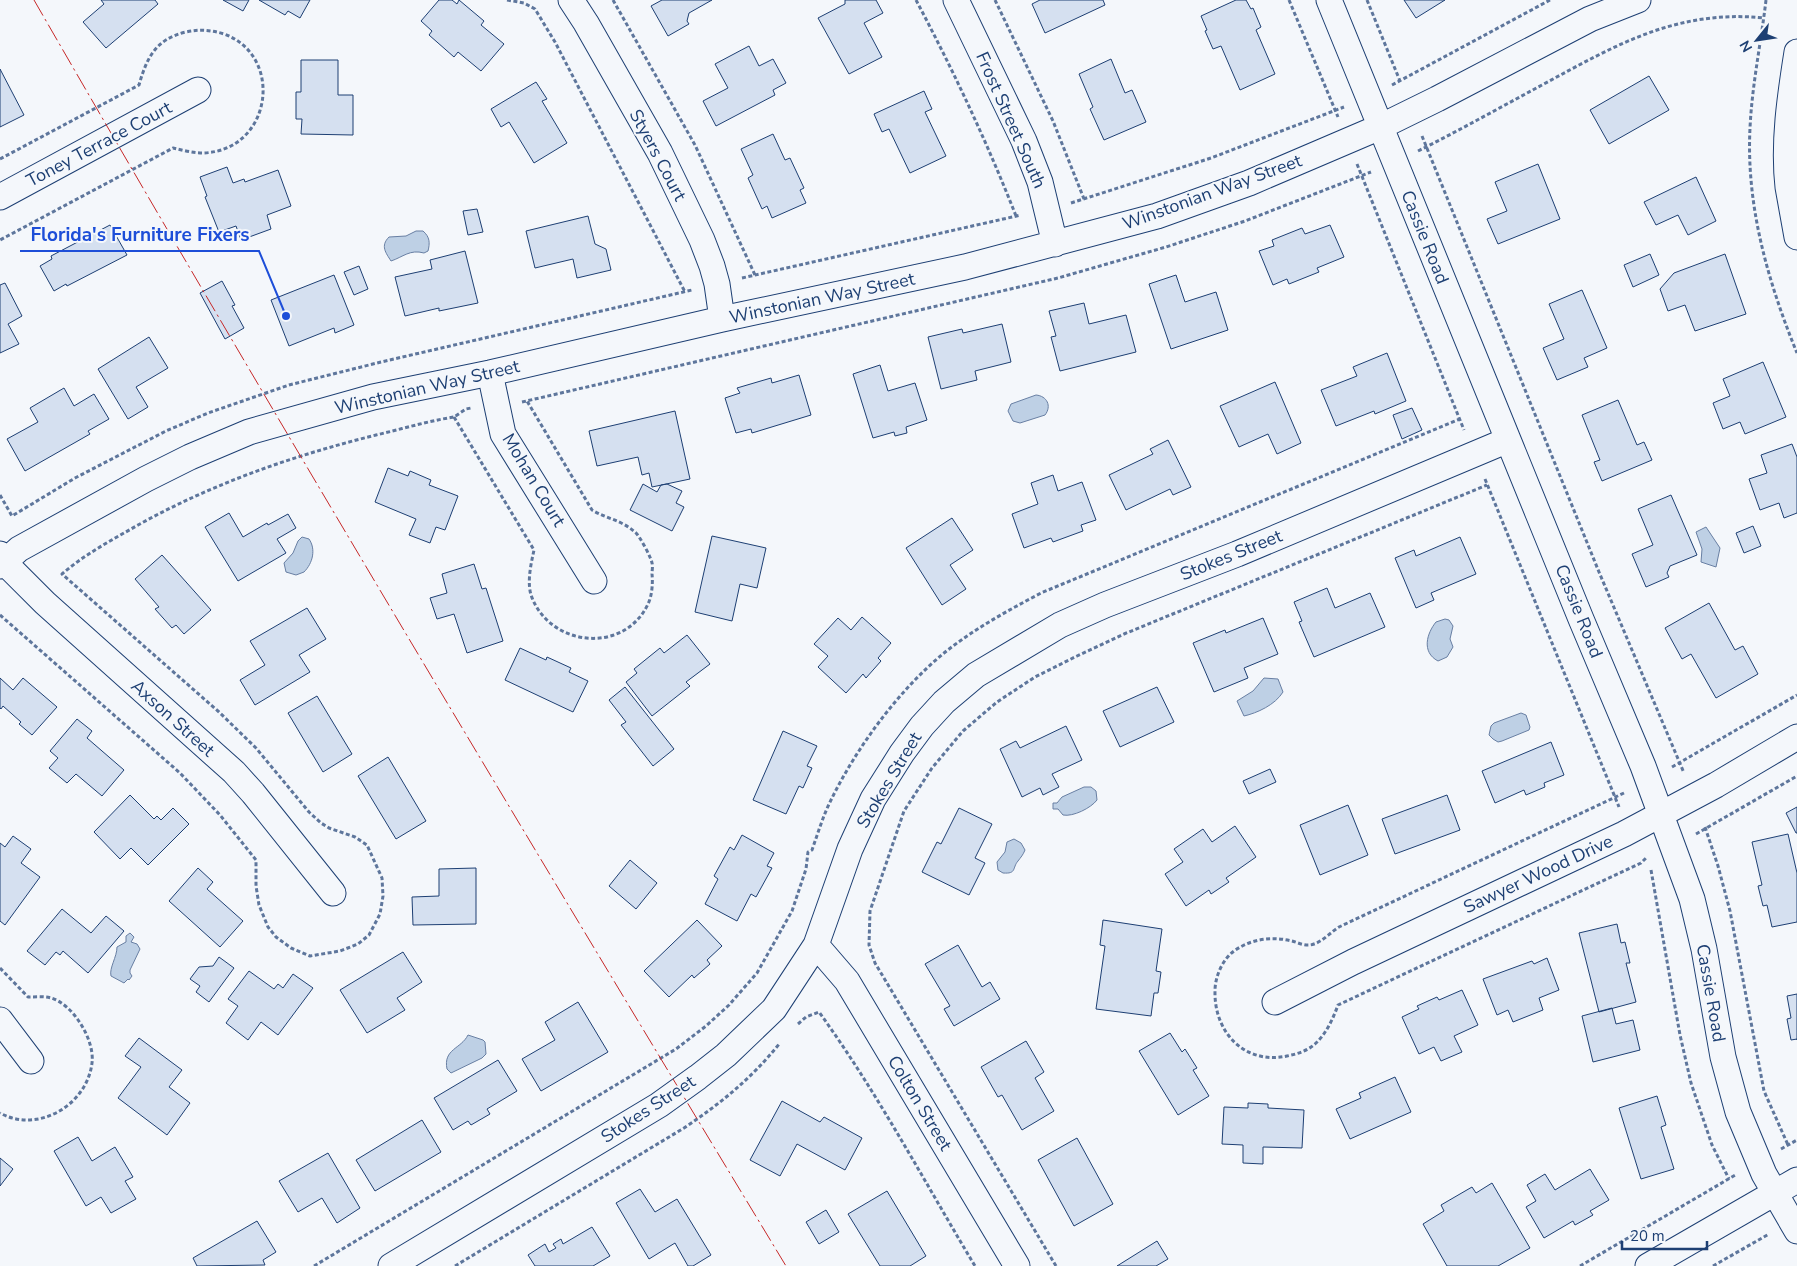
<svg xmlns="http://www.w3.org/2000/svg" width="1797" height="1266" viewBox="0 0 1797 1266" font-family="'Nunito Sans',sans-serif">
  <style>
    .water { fill: #bed0e5; stroke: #687fa3 }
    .building { fill: #d5e0f0; stroke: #1d3f73 }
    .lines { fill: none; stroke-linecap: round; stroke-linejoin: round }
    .minor-casing { stroke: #1d3f73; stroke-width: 27 }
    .path { stroke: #5e769c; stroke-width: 3; stroke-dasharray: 4 2.5; stroke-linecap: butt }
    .minor { stroke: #f4f7fb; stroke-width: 25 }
    .power { stroke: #c62828; stroke-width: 1; stroke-dasharray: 18 4 2.5 4; stroke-linecap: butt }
    .labels { text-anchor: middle; stroke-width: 4; stroke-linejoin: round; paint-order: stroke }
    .street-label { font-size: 18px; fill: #1d3f73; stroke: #f4f7fb }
    .leader { fill: none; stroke: #1d4ed8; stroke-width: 2 }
    .callout-dot { fill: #1d4ed8; stroke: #f4f7fb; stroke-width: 2 }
    .callout-label { font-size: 19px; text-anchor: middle; font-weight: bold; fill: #1d4ed8; stroke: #f4f7fb; stroke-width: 4; stroke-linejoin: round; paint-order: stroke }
  </style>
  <rect width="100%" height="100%" fill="#f4f7fb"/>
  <!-- water -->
  <path class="water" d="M416,231h7c7,6 7,12 5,20l-4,2c-14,-4 -21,4 -33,8 -5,-8 -11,-15 -2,-24l17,-1z
    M1036,395c11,1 16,11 9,20l-25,8 -7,-2 -5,-10 3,-7z
    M1706,527l14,21 -4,19 -15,-5 1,-13 -6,-17z
    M302,537l7,2c7,10 4,24 -5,33l-8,3 -10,-3 -2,-9 9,-10 5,-12z
    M1445,619l4,1 4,6 -3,13 3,8 -6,10 -9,4c-17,-9 -11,-28 -2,-39z
    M1264,678l14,1 5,13c-8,13 -26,21 -39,24l-7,-15 16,-10z
    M1521,713l5,2 4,12 -1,3 -27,11 -4,1 -5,-3 -4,-4 2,-9 3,-3z
    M1084,787h7l5,4 1,9c-6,8 -24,17 -34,15l-5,-6h-5v-6h4l5,-6z
    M1014,839l7,4 4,7c-2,5 -4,7 -7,11 -6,7 -1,13 -15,12l-5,-3 -1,-8 8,-10 2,-10z
    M130,933l4,4 -3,5 6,2 3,5 -10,21v3l2,3 -3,4 -1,-1 -4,4 -13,-7c-2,-8 6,-19 6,-29l9,-5v-6z
    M468,1035l15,5 2,2 1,12 -4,4 -31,15 -4,-4c-4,-20 14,-20 21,-34z"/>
  <!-- building -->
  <path class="building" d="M101,0h54l3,4 -52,44 -23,-26 21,-18z
    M223,0h26l-6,11z
    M259,0h51l-10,18 -12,-7 -3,4z
    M439,0h13l5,4 2,-4 25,21 -3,4 23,19 -23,27 -23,-19 -4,5 -25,-22 3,-4 -11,-10z
    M662,0h50l-23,13 -2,8 2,3 -21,12 -17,-30z
    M845,0h31l7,13 -19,10 18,34 -33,17 -31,-56 27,-14z
    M1040,0h63l2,5 -60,28 -13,-29z
    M1236,0h10l5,9 2,-1 8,19 -5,3 19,44 -35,16 -19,-44 -8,3 -8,-18 2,-1 -6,-14z
    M1404,0h41l-29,18z
    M749,46l10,20 14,-7 13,24 -13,7 2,5 -59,31 -13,-25 25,-13 -13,-24z
    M1111,59l14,34 7,-3 14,32 -42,18 -14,-31 3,-2 -14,-33z
    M301,60h37v35h15v40l-52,-1 1,-15h-6v-27h5z
    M0,69l24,46 -24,12z
    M1649,76l20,34 -60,34 -19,-34z
    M536,82l11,17 -5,2 25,42 -33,20 -25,-41 -8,5 -10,-18z
    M924,91l8,18 -7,3 21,44 -36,17 -21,-44 -7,3 -8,-18z
    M773,134l12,26 5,-2 14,30 -4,2 6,13 -34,15 -5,-12 -5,3 -14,-31 5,-3 -12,-26z
    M1538,164l22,55 -62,25 -11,-25 20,-8 -12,-29z
    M227,167l6,16 11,-4 1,3 33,-12 13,36 -24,9 4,14 -30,11 -5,-14 -17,6 -14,-35 2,-1 -7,-19z
    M1696,177l20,44 -28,14 -10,-20 -22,10 -12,-23z
    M477,209l6,23 -15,3 -5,-24z
    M588,216l7,28 11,5 5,21 -34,8 -4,-19 -38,9 -9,-37z
    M110,225l17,30 -60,31 -1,-2 -12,7 -14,-25 12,-7 -1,-3z
    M1330,225l14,32 -27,11 2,4 -30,12 -2,-5 -14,6 -14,-34 15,-5 -2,-6 30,-12 3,6z
    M465,251l13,52 -39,8v-3l-34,8 -10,-39 37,-8 -2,-9z
    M1650,254l9,21 -26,12 -9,-22z
    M1725,254l21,60 -51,17 -10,-26 -17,6 -8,-22 14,-16z
    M359,266l9,23 -14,6 -10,-23z
    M334,275l20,50 -19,8 -1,-5 -45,18 -18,-46z
    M1176,275l9,27 31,-10 12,38 -57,19 -22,-65z
    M222,281l13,24 -3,1 12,22 -19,11 -25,-46z
    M5,283l17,33 -14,8 11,20 -19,9v-68z
    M1582,290l25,58 -23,10 4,9 -31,13 -14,-32 21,-9 -15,-35z
    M1084,303l5,21 37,-9 10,37 -76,19 -9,-34 5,-1 -7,-25z
    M1002,324l9,38 -36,9 2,9 -36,9 -13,-52 34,-8 1,4z
    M149,337l19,31 -32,19 12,20 -20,12 -30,-50z
    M1387,353l19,48 -31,13 -1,-3 -38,15 -15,-36 36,-14 -4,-9z
    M1763,362l23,55 -41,17 -5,-12 -17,7 -10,-26 17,-7 -7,-17z
    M880,365l8,26 27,-8 12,37 -21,7 1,6 -12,3 -1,-4 -21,6 -20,-64z
    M799,375l12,40 -59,18 -1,-4 -15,4 -11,-35 15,-5 -3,-5 34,-10 1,5z
    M1275,382l26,61 -24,11 -9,-20 -29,13 -19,-41z
    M64,388l10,18 20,-12 15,25 -21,12 2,3 -65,37 -18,-32 31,-17 -8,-14z
    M1618,400l19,45 7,-3 8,18 -50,21 -8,-19 6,-2 -18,-45z
    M1412,408l10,22 -20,9 -9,-24z
    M675,411l15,68 -38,8 -3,-14 -7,2 -4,-18 -41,9 -8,-35z
    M1168,440l23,47 -18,8 -3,-6 -44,21 -17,-35 44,-21 -3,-5z
    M1792,444l5,13v56l-13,5 -5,-15 -19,7 -11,-31 18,-6 -6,-18z
    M388,468l20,8 2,-5 21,9 -2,5 29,11 -13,34 -9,-3 -6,16 -21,-8 7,-16 -41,-17z
    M1053,475l5,16 24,-9 14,38 -15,5 2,6 -30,11 -2,-4 -27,10 -12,-34 26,-10 -7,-21z
    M643,484l14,8 4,-7 6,-1 15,7 -6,12 8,4 -12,24 -42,-21z
    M1671,495l26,60 -27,11 -3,7 2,4 -23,10 -14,-33 21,-9 -15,-36z
    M229,513l14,24 24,-14 1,2 20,-11 8,14 -19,11 9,14 -48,28 -33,-54z
    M952,518l21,32 -23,15 16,24 -24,16 -36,-57z
    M1753,526l8,20 -17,7 -8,-20z
    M712,536l54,12 -9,40 -17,-4 -8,37 -37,-9z
    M1460,537l16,37 -45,19 3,7 -18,8 -21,-50 19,-8 2,6z
    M162,555l49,55 -27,24 -8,-9 -4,3 -17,-19 4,-2 -24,-28z
    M474,564l8,25 4,-1 17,53 -36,12 -13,-39 -17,5 -7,-21 17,-5 -5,-19z
    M1327,588l8,20 35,-15 15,34 -71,30 -15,-35 3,-1 -8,-19z
    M1709,603l26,47 8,-4 15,28 -42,24 -25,-44 -9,5 -17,-31z
    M307,608l19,31 -27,16 11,17 -55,33 -15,-25 25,-15 -15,-24z
    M862,617l29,26 -13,15 3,3 -15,17 -3,-4 -17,19 -28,-26 10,-11 -14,-12 24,-26 13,12z
    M1263,618l15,36 -34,14 4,10 -34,14 -21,-49 32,-13 1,3z
    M687,635l23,29 -24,18 4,4 -38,30 -26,-34 11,-9 -3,-4 26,-21 4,5z
    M520,648l26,12 1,-3 24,11 -2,4 19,9 -15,31 -68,-32z
    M0,678l13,12 10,-12 34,29 -25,28 -13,-11 2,-2 -18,-16 -2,3 -1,-1z
    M625,687l49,62 -21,17 -32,-41 5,-3 -17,-22z
    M1157,687l17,35 -54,25 -17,-36z
    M317,696l35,58 -29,18 -35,-59z
    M77,719l15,12 -5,7 37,32 -22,26 -26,-22 -9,9 -18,-15 9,-10 -8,-7z
    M1066,726l16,34 -30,14 7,13 -16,8 -3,-7 -18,9 -22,-48 16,-8 4,7z
    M783,731l34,15 -10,20 5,2 -9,20 -4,-2 -13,28 -33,-14z
    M1551,742l13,33 -20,8 1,4 -19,8 -2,-5 -29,13 -13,-32z
    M388,757l38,64 -30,18 -38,-63z
    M1270,769l6,13 -27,12 -6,-13z
    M130,795l24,24 3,-3 4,4 12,-12 16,16 -41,41 -17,-17 -11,11 -26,-27z
    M1447,795l13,35 -65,24 -13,-35z
    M1348,805l20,50 -48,20 -20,-50z
    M1797,807v26h-1l-10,-20z
    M959,808l33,16 -17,34 10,5 -16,32 -47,-23 15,-30 4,2z
    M1235,826l21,31 -30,21 3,4 -18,12 -2,-4 -23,16 -21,-32 18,-12 -9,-13 29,-20 9,13z
    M1788,834l9,39v49l-25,5 -5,-22 -4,1 -5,-20 4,-1 -10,-43z
    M742,835l32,18 -7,13 5,2 -16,29 -5,-3 -14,27 -32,-17 13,-25 -4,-3 16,-29 4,3z
    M13,836l18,13 -10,14 19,14 -35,48 -5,-4v-78l5,4z
    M630,860l27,23 -21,26 -27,-23z
    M198,868l15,14 -6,7 36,32 -23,26 -51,-46z
    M476,868v56l-63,1 -1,-28 27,-1v-27z
    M62,909l29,24 15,-17 18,15 -36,42 -25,-22 -3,4 -4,-3 -11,13 -18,-14z
    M697,920l25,26 -15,14 3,4 -16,14 -2,-3 -23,22 -25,-26z
    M1103,920l59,9 -6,42 5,1 -3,21h-4l-3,23 -55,-7 9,-63 -5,-1z
    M1617,924l4,19 4,-1 5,21h-4l10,39 -37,10 -20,-79z
    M958,945l24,42 8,-5 10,17 -46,27 -10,-17 6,-3 -25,-42z
    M403,952l19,30 -25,16 8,12 -38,23 -27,-43z
    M219,957l15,11 -25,34 -13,-10 4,-6 -10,-7 9,-12 14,-1z
    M1547,958l12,32 -20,8 4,12 -30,12 -5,-12 -11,5 -14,-36 49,-18 2,3z
    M249,971l25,18 4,-5 5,4 10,-14 20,14 -35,47 -17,-13 -13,18 -22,-17 12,-17 -10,-7z
    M1462,990l16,35 -24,11 8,16 -21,9 -7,-14 -15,7 -17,-37 17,-8 -2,-3 20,-9 2,3z
    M1797,994v46v-1l-6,1 -4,-21 4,-1 -4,-22z
    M578,1002l30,50 -67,39 -19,-32 33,-19 -10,-18z
    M1612,1008l4,16 17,-4 7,30 -47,12 -11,-46z
    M1170,1033l12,19 3,-3 12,19 -4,2 16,26 -31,19 -39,-64z
    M139,1038l43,32 -13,17 21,16 -23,32 -49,-37 23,-31 -16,-11z
    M1026,1041l18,31 -9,6 19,33 -32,19 -20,-35 -4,2 -17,-30z
    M498,1060l19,31 -30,18 3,5 -19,11 -3,-4 -15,9 -19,-32z
    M1395,1077l16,35 -61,27 -14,-30 25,-11 -2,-5z
    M1657,1096l9,29 -5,2 13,42 -33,10 -22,-71z
    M782,1101l38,21 4,-5 38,21 -17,32 -48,-26 -17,32 -30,-16z
    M1248,1103l20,1v4l36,2 -2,38 -39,-1v17l-20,-1v-18l-21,-1 2,-37 24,1z
    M422,1120l19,32 -66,39 -19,-31z
    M78,1137l14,24 23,-14 18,30 -8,4 11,18 -25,14 -10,-16 -15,9 -32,-55z
    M1077,1138l36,66 -39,22 -36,-66z
    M328,1153l32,55 -23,15 -15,-25 -24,14 -19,-31z
    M0,1158l13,11 -13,17z
    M1590,1169l19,31 -19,11 3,4 -18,10 -2,-4 -29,17 -18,-31 10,-6 -9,-16 18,-11 10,16z
    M1492,1183l38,65 -32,18h-51l-24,-42 21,-13 -3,-6 31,-18 4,6z
    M640,1189l15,23 22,-13 34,56 -18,11h-5l-13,-23 -26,16 -33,-56z
    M887,1191l39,65 -16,10h-30l-32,-52z
    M826,1210l13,22 -20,12 -13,-22z
    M257,1221l19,31 -13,8 2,5 -68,1 -4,-8z
    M592,1227l18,29 -17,10h-58l-7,-11 17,-11 4,8 7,-4 -3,-4 8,-5 2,5z
    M1157,1241l11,18 -12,7h-39z"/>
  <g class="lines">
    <defs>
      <path id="minor" d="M571,0l15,23 74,130 42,87 10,26 5,18 5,35
        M956,0l68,141 16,41 15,62
        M1329,0l252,619 62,147 49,133 12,50 19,108 15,55 26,62 33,57
        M1797,52c-7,44 -14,91 -9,135 3,17 6,33 9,50
        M0,197l198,-107
        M490,373l13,61 91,147
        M0,554l4,8 41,41 189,169 19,21 80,100
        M0,566l19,-17 127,-70 44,-22 59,-25 124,-35 117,-24 232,-54 243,-52 192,-51 92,-33 131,-56 57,-28 153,-80 48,-19
        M816,945l31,36 170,285
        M1275,1002l78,-40 271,-128 92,-49 81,-48
        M0,1020l31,41
        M391,1266l268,-161 39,-28 28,-22 48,-46 42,-64 34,-96 23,-50 29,-46 20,-27 22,-24 32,-27 84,-50 45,-20 132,-51 271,-114
        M1648,1266l149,-86"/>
    </defs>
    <!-- minor casing -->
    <use href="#minor" class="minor-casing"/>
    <!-- path -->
    <path class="path" d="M507,0l17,3 11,6 20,33 130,250
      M613,0l82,145 60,130
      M916,0c37,70 71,142 100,216
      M995,0l58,121 31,78
      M1289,0l49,117
      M1367,0l33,81
      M1766,0c-5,43 -14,85 -16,128 -4,78 18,154 47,225
      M1392,85l158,-85
      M1422,136l177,436 85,201
      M1418,151c42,-21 83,-44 124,-66 74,-40 135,-76 222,-67
      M0,159l139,-74c8,-28 17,-46 47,-53 14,-3 25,-2 38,2 61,22 48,117 -21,119 -10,0 -21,-3 -30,-5l-173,92
      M1357,164l107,266
      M1071,203l140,-45 133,-51
      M742,278l279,-63
      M522,402l536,-124 108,-31 79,-26 126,-49
      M454,417l80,133c-3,14 -7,31 -3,45 18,52 93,60 117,9 4,-8 5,-21 4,-30 0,-3 1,-8 0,-11 -1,-6 -12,-26 -16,-30 -14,-13 -29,-14 -44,-23l-65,-109
      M1485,479l134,328
      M0,495l12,21 63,-38 91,-47 42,-18 81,-28 92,-23 311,-72
      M0,615l180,158 40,42 36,45v26l3,19 9,22 8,10 15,11 19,8 30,-5 18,-7 11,-9 11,-21 3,-18 -1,-18 -15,-33 -12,-8 -26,-9 -8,-5 -12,-11 -53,-64 -37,-36 -157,-138c23,-20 50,-34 76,-49 76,-42 154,-69 238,-90 26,-6 52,-14 78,-18l12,-8 5,-1
      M1672,767l125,-72
      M1624,793l-285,134c-8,5 -16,14 -25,17 -8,3 -15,-1 -22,-3 -21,-5 -41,-2 -58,10 -12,9 -19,26 -19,40 -1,41 29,74 72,65 10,-2 20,-5 28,-12 11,-10 18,-25 23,-39l303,-142 6,-6
      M1705,827l13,39 12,45 34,180 24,54
      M1696,834l101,-58
      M1651,870l29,165 11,48 21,62 17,34
      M0,968l28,29c7,0 16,-1 23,1 22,6 44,42 41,65 -5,42 -54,71 -92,50
      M798,1024l8,-7 13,-5c58,80 105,169 156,254
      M1781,1149l16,-9
      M314,1266l362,-217 30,-23 23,-21 28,-32 35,-62 14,-42 2,-17 4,-2c6,-17 11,-34 19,-50 26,-53 67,-109 113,-147 30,-24 63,-42 97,-60l419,-174
      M455,1266l229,-138c37,-25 67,-49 96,-85
      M1056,1266l-181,-303 -6,-18 1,-34 34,-100 28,-43 31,-37 34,-29 38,-25 42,-21 47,-22 363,-149
      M1580,1266l157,-92
      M1713,1266l56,-32"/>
    <!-- minor -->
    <use href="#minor" class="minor"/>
    <!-- power -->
    <path class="power" d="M34,0c245,425 498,846 752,1266"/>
  </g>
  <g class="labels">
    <!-- street labels -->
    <g class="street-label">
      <text transform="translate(1011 120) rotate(66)" y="6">Frost Street South</text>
      <text transform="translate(99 144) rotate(-28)" y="6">Toney Terrace Court</text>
      <text transform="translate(658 155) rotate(62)" y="6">Styers Court</text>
      <text transform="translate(1212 192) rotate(-20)" y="6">Winstonian Way Street</text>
      <text transform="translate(1425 237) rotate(68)" y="6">Cassie Road</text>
      <text transform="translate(822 298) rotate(-12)" y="6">Winstonian Way Street</text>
      <text transform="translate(427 387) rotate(-13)" y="6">Winstonian Way Street</text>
      <text transform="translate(534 480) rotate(59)" y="6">Mohan Court</text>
      <text transform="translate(1231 555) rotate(-22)" y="6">Stokes Street</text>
      <text transform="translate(1579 611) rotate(68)" y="6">Cassie Road</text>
      <text transform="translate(173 718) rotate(42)" y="6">Axson Street</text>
      <text transform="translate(889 780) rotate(-59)" y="6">Stokes Street</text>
      <text transform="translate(1538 874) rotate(-25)" y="6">Sawyer Wood Drive</text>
      <text transform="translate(1711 993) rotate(80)" y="6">Cassie Road</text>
      <text transform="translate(920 1103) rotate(59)" y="6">Colton Street</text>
      <text transform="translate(648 1109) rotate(-33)" y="6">Stokes Street</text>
    </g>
  </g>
  <!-- callouts -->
  <path class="leader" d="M286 316L259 251H20"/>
  <circle class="callout-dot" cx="286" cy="316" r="5"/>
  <g class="callout-label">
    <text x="140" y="241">Florida's Furniture Fixers</text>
  </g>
  <!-- north arrow -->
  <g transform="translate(1757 40) rotate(240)" stroke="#f4f7fb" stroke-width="4" paint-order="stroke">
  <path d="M0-4L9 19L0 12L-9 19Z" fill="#1d3f73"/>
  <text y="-8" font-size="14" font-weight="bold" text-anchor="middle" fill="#1d3f73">N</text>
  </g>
  <!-- scale -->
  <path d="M1622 1241v8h85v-8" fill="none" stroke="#1d3f73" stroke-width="2.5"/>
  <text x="1630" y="1241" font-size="15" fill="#1d3f73" stroke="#f4f7fb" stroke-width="4" paint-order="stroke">20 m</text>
</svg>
